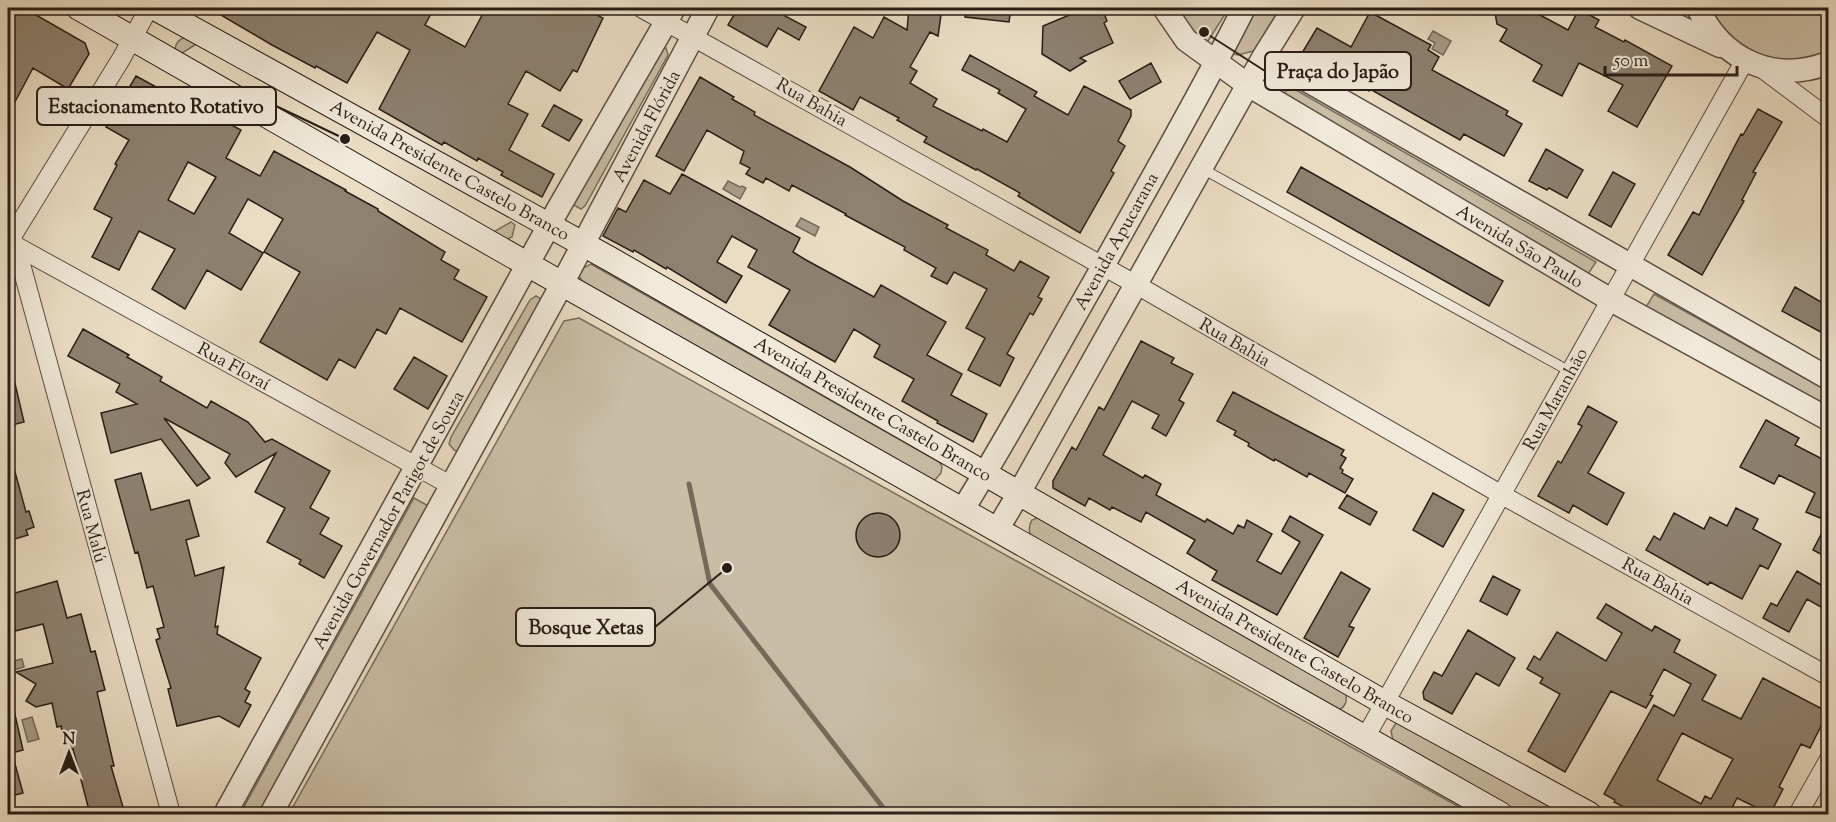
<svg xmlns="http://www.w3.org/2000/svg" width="1836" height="822" viewBox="0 0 1836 822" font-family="'Sorts Mill Goudy',serif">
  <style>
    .green { fill: #c9bda6; stroke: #786e5e; stroke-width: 1.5 }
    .water { fill: #a89c89; stroke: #756a5b; stroke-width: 1.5 }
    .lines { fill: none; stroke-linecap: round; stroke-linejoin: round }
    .stream { stroke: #756a5b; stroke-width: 5 }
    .building { fill: #8d8170; stroke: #281e16; stroke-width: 1.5; fill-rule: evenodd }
    .service-casing { stroke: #584e42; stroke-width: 11 }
    .minor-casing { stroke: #584e42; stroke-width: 20 }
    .tertiary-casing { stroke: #584e42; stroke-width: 25 }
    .secondary-casing { stroke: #281e16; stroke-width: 26 }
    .service { stroke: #f1e9d9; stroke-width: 9 }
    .minor { stroke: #f1e9d9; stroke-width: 18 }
    .tertiary { stroke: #f1e9d9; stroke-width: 22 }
    .secondary { stroke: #f1e9d9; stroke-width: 24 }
    .labels { text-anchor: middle; stroke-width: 4.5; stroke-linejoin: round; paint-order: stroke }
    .street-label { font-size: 18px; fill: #281e16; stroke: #f1e9d9 }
    .leader { fill: none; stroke: #281e16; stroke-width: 2 }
    .callout-dot { fill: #281e16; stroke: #f1e9d9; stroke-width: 2 }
    .callout { fill: #f1e9d9; stroke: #281e16; stroke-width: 2 }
    .callout-label { font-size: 20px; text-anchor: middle; font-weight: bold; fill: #281e16 }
  </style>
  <rect width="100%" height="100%" fill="#eaddc4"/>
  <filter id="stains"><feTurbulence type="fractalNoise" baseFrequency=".00333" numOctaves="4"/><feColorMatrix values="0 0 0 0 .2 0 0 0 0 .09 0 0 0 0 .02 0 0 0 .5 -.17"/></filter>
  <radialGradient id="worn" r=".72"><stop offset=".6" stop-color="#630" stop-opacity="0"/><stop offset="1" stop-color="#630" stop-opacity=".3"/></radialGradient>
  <!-- green -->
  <path class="green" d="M1176,8h53l-24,38z
    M1244,8h41l-24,41 -23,6 -20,-4z
    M1706,8h122v47l-46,8 -46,-17z
    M187,37l11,6 -19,12 -4,-6c1,-7 5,-11 12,-12z
    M663,46l3,2 2,7 -83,151 -4,3 -9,-5z
    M1289,86l307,176 -8,12 -307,-175z
    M511,222l4,3 -3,12 -8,3 -14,-6z
    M591,264l348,198 3,4 -1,7 -6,7h-4l-349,-199 -3,-5 2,-7z
    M1654,294l174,97v18l-182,-102z
    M536,296l7,4 -83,153 -6,-3 -5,-6 2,-7 79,-137z
    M579,318l893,496h-1183l275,-493z
    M414,498l18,10 -171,306h-21z
    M1037,518l6,1 303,175c1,7 0,12 -7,16l-308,-174c-3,-6 -2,-11 1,-16z
    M1396,723h9l160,91h-43l-129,-73 -2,-10z"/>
  <!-- water -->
  <path class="water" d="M1433,31l18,10 -8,14 -11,-6 3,-6 -7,-4z
    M728,181l12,6 2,-1 4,2 -6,11 -17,-10z
    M801,218l18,9 -4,9 -19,-10z
    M8,657l2,5 12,-3 2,8 -16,5z
    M32,717l7,22 -11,3 -6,-22z"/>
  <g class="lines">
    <!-- stream -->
    <path class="stream" d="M689,484l21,100 178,230"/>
  </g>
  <!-- building -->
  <path class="building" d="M8,8h16l61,35 4,11 -21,35 -35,-21 -25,47z
    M209,8h225l-9,17 40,22 21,-39h97l20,10 -26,54 -4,-2 -13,21 -34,-20 -18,33 20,10 -19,36 45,24 -12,23 -41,-22 2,-3 -25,-14 -1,3 -33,-19 -2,3 -63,-36 31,-59 -33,-18 -30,51 -31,-17 -1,2 -43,-23z
    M738,8h51l-4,8 21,11 -7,13 -21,-12 -11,19 -39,-22z
    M909,8h33l-4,28 -8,-4 -20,35 7,4 -7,12 27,16 -4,7 49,25 1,-2 24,13 19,-33 -28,-16 2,-3 -38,-20 8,-15 67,37 -3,4 34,19 16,-29 47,24v6l-13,25 7,5 -14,25 3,2 -34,60 -62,-37 2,-3 -43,-24 -1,1 -52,-28 3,-5 -30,-17 2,-2 -39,-21 -7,13 -34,-19 35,-64 19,11 11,-21 23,13z
    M966,8h45l-2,14 -44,-5z
    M1086,8h16l5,13 -3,2 9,20 -33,15 6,3 -16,10 -28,-17 1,-28z
    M1498,8h29l41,22 11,-21 20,11 -4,7 29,15 1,-2 47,26 -35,61 -29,-16 15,-26 -44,-22 -17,33 -29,-15 9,-16 -42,-24 7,-12 -10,-5 -2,-11z
    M1370,12l61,33 -3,5 11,7 -7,13 76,41 -2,4 16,9 -18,32 -40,-22 -4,6 -90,-51 -1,2 -67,-38 15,-25 34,19z
    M1151,63l10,19 -31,17 -11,-18z
    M136,76l42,23 3,-6 26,14 -2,4 36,19 -15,28 34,18 14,-25 72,39 -1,1 33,18v2l67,41 -4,8 18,10 -5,9 33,18 -25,45 -62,-34 -14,26 -9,-5 -22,39 -16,-9 -12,21 -67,-38 40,-70 -36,-20 19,-33 -35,-20 -19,34 34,20 -22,37 -34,-20 -22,39 -33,-20 23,-40 -36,-18 -20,39 -27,-13 20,-39 -18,-9 23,-44 -2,-1 14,-24 -23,-13zM188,162l28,15 -22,37 -26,-14z
    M700,77l34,20 -2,2 23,13 -1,3 96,52 53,34 45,24 -2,3 42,22 -2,5 28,16 6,-10 29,16 -11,20 4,2 -9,16 -3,-2 -23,41 7,4 -14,28 -32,-16 17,-32 -19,-10 21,-39 -33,-17 -7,12 -16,-8 5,-8 -32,-18 1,-3 -60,-32 1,-1 -54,-29 -3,6 -23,-13 -3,5 -17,-9 4,-6 -10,-5 4,-12 -37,-21 -23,41 -28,-15z
    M554,105l28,15 -13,21 -27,-15z
    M1758,109l24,13 -29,50 3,1 -14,27 2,1 -42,74 -34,-20 25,-43 6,3 42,-81 2,1z
    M1546,149l37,21 -16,28 -18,-10 -2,2 -18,-9z
    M1301,167l202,114 -14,25 -202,-114z
    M1613,172l22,12 -24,43 -22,-12z
    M682,174l118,64 -7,14 13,8 68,37 7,-12 65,37 -19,33 35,19 -11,21 36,19 -14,28 -36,-19 1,-2 -36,-20 12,-22 -40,-22 6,-12 -26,-16 -19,33 -66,-37 21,-35 -42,-23 9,-17 -25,-14 -15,26 25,14 -16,27 -59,-36 -1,2 -32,-19 -1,2 -30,-16 15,-28 8,4 18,-32 26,14z
    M1795,287l33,19v30l-46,-25z
    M83,329l46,26 -2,2 35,20 -2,4 47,27 4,-7 37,21 17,20 7,-3 58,32 -20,37 19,10 -9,16 22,12 -18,32 -25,-14 2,-4 -34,-18 18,-34 -30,-16 21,-39 -40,24 -11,-14 5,-9 -66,-36 46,60 -13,8 -36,-47 -50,14 -10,-40 36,-9 -21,-12 4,-8 -52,-28z
    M1141,341l33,17 -3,5 22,11 -14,26 5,3 -18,33 -14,-8 7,-13 -27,-14 -29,54 40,23 2,-3 16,9 -5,11 49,27 2,-3 26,15 5,-9 6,3 3,-8 25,14 -15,27 24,13 19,-32 -18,-11 8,-15 33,19 -46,80 -65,-35 5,-9 -30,-18 8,-13 -49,-28 -5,10 -29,-15 -2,3 -21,-12 -4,8 -32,-18v-7l19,-34 4,3 23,-43 5,3z
    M414,357l33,19 -19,33 -34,-20z
    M13,375l11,47 -16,4v-50z
    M1233,392l111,58 -3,5 5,3 -6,10 3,2 -1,3 11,6 -8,14 -36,-20 -2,4 -32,-18 -1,2 -26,-15 1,-3 -15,-8 2,-4 -19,-10z
    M1588,406l29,16 -29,51 36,20 -17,32 -34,-20 -4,8 -31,-17 20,-35 3,2 21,-37 -4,-2z
    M1766,420l33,18 -4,7 33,17v40l-8,16 -14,-6 9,-19 -36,-18 -5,9 -34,-17z
    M12,461l14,51 3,-1 5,16 -8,3 2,5 -20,6v-79z
    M141,473l10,37 38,-10 10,36 -13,4 9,36 29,-9 -9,60 3,-1 -1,8 44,24 -16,31 5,3 -5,10 6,3 -12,22 -20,-11 -42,10 -9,-37 3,-1 -15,-48 4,-2 -3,-9 7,-2 -11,-41 -6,2 -9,-36 -3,1 -20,-73z
    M1433,493l31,17 -21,37 -30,-17z
    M1347,495l30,17 -7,13 -31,-17z
    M1736,508l22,11 -5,10 28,15 -13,25 -8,-4 -18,34 -32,-17 -2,3 -62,-35 8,-14 6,4 14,-27 30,16 6,-12 17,9z
    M856 535a22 22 0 1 1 44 0a22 22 0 1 1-44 0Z
    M1828,521v37l-15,-8z
    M1797,571l31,18v22l-21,-12 -18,33 -26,-14 8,-15 6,3z
    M1341,572l29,17 -21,37 5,2 -16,29 -34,-19z
    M1493,576l27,14 -13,25 -27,-14z
    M57,581l10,37 14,-4 10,38 4,-1 10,39 -8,2 17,74h-3l14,48h-35l-17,-65 -3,1 -3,-14 -4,1 -2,-11 -4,1 -5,-24 -16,4 -10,-6 10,-17 -20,-12 37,-9 -10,-39 -28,7 -7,-36z
    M1606,604l46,27 3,-5 25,14 -6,12 42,23 -14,25 39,19 22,-41 65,34 -18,36 -9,-4 -22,43 4,2 -13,25 -33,-16 -6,12 9,4h-103l-23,-12 1,-2 -11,-6 50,-89 20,11 17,-32 -27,-15 -14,26 3,1 -7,12 -35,-17 -46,81 -37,-21 32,-57 -20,-11 3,-5 -16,-9 7,-13 6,4 17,-28 49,29 16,-28 -25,-15zM1682,733l51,26 -22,40 -6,-3 -4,8 -44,-24z
    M1468,630l47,28 -16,28 -23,-13 -24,41 -28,-15 -1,-7 11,-20 8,4z
    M13,706l10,44 -11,3 11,40 -15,4v-90z"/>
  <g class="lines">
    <defs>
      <path id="service" d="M1201,168l370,204"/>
      <path id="minor" d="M641,8l494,276 367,211 326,181
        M1760,67l68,51
        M11,238l5,8 155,568
        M8,239l3,-1 110,-179 28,-51
        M16,246l436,240
        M1365,738l380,-678
        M1798,814l30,-53"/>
      <path id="tertiary" d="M1164,8l22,32 62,45 363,215 217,119
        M1640,8l80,38
        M1698,8c24,52 76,76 130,55
        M1264,56l564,322
        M963,509c46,-73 87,-150 130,-225 51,-92 104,-183 151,-276
        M997,530l22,-37 245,-437 30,-48
        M225,814l333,-605 116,-201
        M271,814l291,-530 146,-276"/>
      <path id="secondary" d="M79,8l418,239 1003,567
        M155,8l455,251 775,444 204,111"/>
    </defs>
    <!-- service casing -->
    <use href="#service" class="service-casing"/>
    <!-- minor casing -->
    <use href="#minor" class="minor-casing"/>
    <!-- tertiary casing -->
    <use href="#tertiary" class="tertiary-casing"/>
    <!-- secondary casing -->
    <use href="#secondary" class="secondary-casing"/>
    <!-- service -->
    <use href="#service" class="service"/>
    <!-- minor -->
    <use href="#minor" class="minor"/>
    <!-- tertiary -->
    <use href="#tertiary" class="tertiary"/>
    <!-- secondary -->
    <use href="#secondary" class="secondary"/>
  </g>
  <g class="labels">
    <!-- street labels -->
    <g class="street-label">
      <text transform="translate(812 102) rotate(30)" y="6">Rua Bahia</text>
      <text transform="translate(646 126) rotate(-62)" y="6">Avenida Flórida</text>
      <text transform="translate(450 170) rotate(29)" y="6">Avenida Presidente Castelo Branco</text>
      <text transform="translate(1116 241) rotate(-61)" y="6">Avenida Apucarana</text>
      <text transform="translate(1520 246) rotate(31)" y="6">Avenida São Paulo</text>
      <text transform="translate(1235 342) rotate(30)" y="6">Rua Bahia</text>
      <text transform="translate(234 366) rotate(29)" y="6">Rua Floraí</text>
      <text transform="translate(1555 399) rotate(-61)" y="6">Rua Maranhão</text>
      <text transform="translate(873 409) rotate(30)" y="6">Avenida Presidente Castelo Branco</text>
      <text transform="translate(388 520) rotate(-61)" y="6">Avenida Governador Parigot de Souza</text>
      <text transform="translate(92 526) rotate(75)" y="6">Rua Malú</text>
      <text transform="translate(1658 581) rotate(29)" y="6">Rua Bahia</text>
      <text transform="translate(1295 651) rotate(30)" y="6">Avenida Presidente Castelo Branco</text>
    </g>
  </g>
  <!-- callouts -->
  <path class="leader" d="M1204 32L1265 71M345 139L276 106M727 568L655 627"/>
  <g class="callout-dot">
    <circle cx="1204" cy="32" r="6"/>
    <circle cx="345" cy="139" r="6"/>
    <circle cx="727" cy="568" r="6"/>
  </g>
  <g class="callout">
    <rect x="1265" y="52" width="146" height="38" rx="6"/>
    <rect x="37" y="87" width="239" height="38" rx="6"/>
    <rect x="516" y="608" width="139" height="38" rx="6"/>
  </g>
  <g class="callout-label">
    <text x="1338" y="78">Praça do Japão</text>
    <text x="156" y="113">Estacionamento Rotativo</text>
    <text x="586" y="634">Bosque Xetas</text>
  </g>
  <!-- margin -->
  <rect width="1836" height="822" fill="none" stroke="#eaddc4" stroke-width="30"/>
  <rect x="9" y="9" width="1818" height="804" fill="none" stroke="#281e16" stroke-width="3"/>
  <rect x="15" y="15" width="1806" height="792" fill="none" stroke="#281e16" stroke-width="1.5"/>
  <!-- north arrow -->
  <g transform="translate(69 753)" stroke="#f1e9d9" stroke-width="4.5" paint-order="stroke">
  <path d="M0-4.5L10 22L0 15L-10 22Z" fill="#281e16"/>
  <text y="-9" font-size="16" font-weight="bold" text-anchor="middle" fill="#281e16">N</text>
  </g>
  <!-- scale -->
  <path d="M1605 66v9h132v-9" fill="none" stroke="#281e16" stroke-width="3"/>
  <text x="1614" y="66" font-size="18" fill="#281e16" stroke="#f1e9d9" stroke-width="4.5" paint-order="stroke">50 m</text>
  <rect width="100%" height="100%" filter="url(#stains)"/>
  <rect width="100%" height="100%" fill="url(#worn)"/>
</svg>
